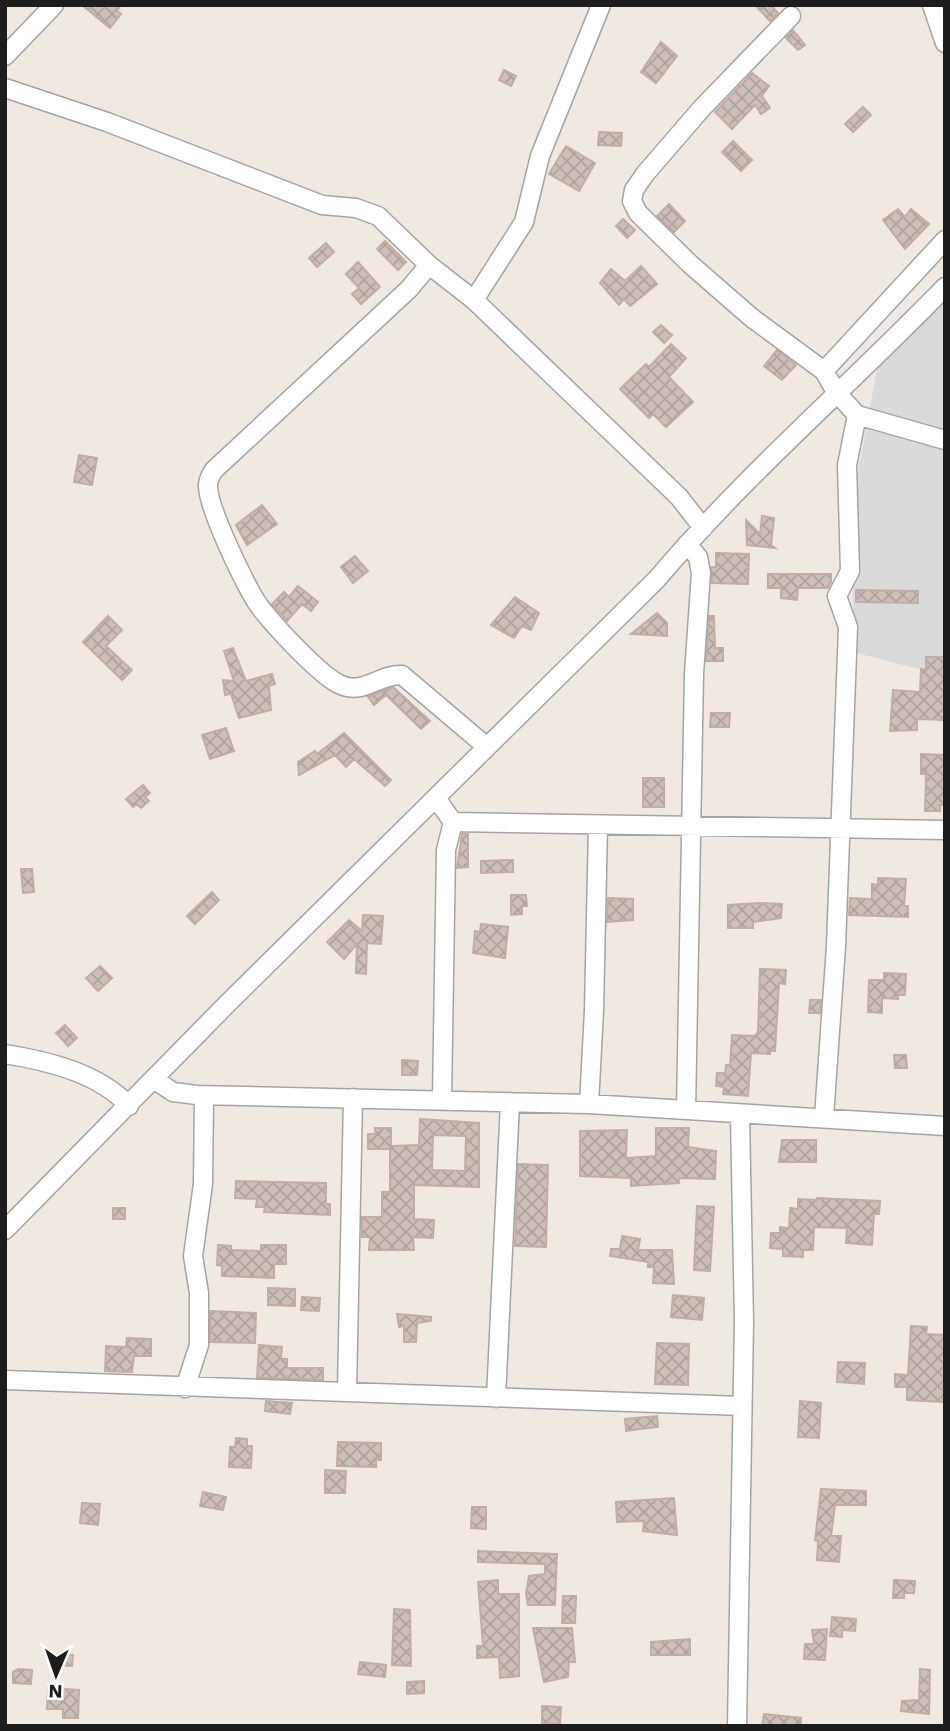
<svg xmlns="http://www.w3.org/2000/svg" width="950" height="1731" viewBox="0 0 950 1731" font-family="'Work Sans',sans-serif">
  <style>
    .residential { fill: #dbdada }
    .building { fill: url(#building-cross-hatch); stroke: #c3aca3; stroke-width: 2; fill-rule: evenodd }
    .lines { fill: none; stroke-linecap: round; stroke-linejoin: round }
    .minor-casing { stroke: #a4a4a4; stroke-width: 21 }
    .minor { stroke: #fff; stroke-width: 18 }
  </style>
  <defs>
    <pattern id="building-cross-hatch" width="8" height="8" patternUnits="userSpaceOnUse" patternTransform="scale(1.75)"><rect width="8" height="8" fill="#ccbeb8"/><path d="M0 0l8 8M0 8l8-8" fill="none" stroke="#afa39e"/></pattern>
  </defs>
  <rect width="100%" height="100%" fill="#f0e9e2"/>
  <!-- residential -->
  <path class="residential" d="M945,300v376l-92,-24v-152l26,-143z"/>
  <!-- building -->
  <path class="building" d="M82,5h39l-4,6 4,3 -11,14z
    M755,5h16l7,8 -8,8z
    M793,30l12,15 -7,5 -12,-12z
    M661,42l16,14 -21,27 -15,-11z
    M504,70l12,6 -5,10 -12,-6z
    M752,73l17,13 -7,10 8,12 -9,6 -6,-9 -23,24 -17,-17z
    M863,107l8,8 -18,17 -8,-8z
    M599,132l23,1 -1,13 -23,-1z
    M733,141l19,19 -11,11 -19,-19z
    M566,146l29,17 -16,28 -30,-17z
    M669,204l16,17 -11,11 -17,-16z
    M898,209l7,8 6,-8 18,15 -24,25 -22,-29z
    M623,219l12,11 -8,8 -11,-12z
    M385,241l21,21 -8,8 -21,-21z
    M326,243l8,9 -17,15 -8,-9z
    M358,262l22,25 -19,17 -9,-10 7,-6 -13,-14z
    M641,266l16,18 -27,22 -6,-7 -5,6 -19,-22 11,-14 14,12z
    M661,325l11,10 -8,8 -11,-11z
    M671,344l15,14 -17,19 24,25 -27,25 -13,-13 -4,4 -29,-29 26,-25 3,3z
    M777,350l19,15 -14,15 -18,-14z
    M79,455l18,3 -5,27 -18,-3z
    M262,505l15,19 -30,21 -11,-20z
    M762,516l12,2 -3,27 4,3 -28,-3 -1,-25 14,14z
    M716,553l33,1 -1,30 -36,-1 -1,-16h5z
    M355,556l13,15 -15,12 -12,-16z
    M768,574h63v8l-3,6h-30l-1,12 -16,-2v-10h-13z
    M298,586l20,16 -7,9 -9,-7 -15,17 -15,-17 12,-12 5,5z
    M856,590l62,1v12l-62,-1z
    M515,597l24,16 -8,17 -9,-4 -8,12 -23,-13z
    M657,613l10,10v13l-36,-2z
    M108,616l14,14 -16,16 26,24 -10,10 -39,-38z
    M709,616h5l1,32h8v13h-17z
    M233,648l13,33 26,-7 3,10 -6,2 2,24 -32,8 -8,-24 -6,1 -2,-15 11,1 -10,-30z
    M926,657h19v63l-28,-1v11l-27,1 3,-41 27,2 1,-23 5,1z
    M393,687l37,34 -9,8 -35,-34 -12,10 -6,-8z
    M711,713h19l-1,14h-19z
    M226,728l8,23 -24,8 -8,-24z
    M344,733l47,47 -6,6 -31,-27 -8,8 -11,-12 -36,20 -1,-13 17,-11 2,3z
    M921,754l24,1v50h-5v6h-15l1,-37h-5z
    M643,778h21v29h-21z
    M143,785l7,8 -5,4 4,4 -8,7 -4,-4 -4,3 -7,-8z
    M462,834h6v33l-11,1z
    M513,860v12l-32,1v-12z
    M21,869h11l2,23 -11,1z
    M878,878l28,1 -2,27h4v11l-59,-2 1,-17 22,1v-15l6,1z
    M212,892l7,8 -24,24 -8,-8z
    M511,895h15l1,11h-5v8l-11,1z
    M608,898l25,1v21l-26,2z
    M760,903l22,1 -1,14 -28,4v6h-25v-23z
    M363,915l20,1 -2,28 -14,-1 -1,31 -10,-1 1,-29 -13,15 -17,-17 22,-22 13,11z
    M481,924l27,3 -3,31 -32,-5 2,-22 5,1z
    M100,966l12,12 -14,13 -12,-13z
    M760,969l26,1 -1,14 -6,-1 -4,68h-5v3l-19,-1 -3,43 -25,-2 1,-7 -8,-1 1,-13h8l1,-8h4l2,-30 23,1 3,-4z
    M884,973l22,1 -1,21h-7v4l-16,-1v15l-14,-1 1,-32h15z
    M810,1000h11l-1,13h-11z
    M65,1025l12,13 -9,8 -12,-13z
    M894,1055h12l1,13h-12z
    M402,1060l16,1 -1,14h-15z
    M420,1119l59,4v64l-65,-2v34l20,1 -1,18 -20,-1 1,13h-45l1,-13h-8v-20h20v-25h8v-43h-22v-15h7v-6h16v18l28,-1zM433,1135l33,1 -1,35 -33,-1z
    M656,1128h33l-1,19 28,4 -1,28 -36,-1v5l-48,3v-8l-51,-2v-45l47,-1 -1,28 30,-2z
    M782,1140h34v22h-37z
    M518,1164l30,1 -2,82 -31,-1z
    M236,1181l90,2v21h4v11l-66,-3 1,-5h-9l1,-8 -22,-1z
    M817,1198l63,3 -1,13h-5l-2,31 -26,-2 1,-15 -33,-1 -1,23h-10v7l-20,-1v-7l-13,-1 1,-15h9v-6l9,1 1,-20 8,1v-10l19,1z
    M697,1206l17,1 -4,64 -16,-1z
    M113,1208h12v11h-12z
    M622,1236l18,3 -2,11h34l2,34 -21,-1 1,-16h-6v-5l-38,-6 1,-7h9z
    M218,1245l13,1v4l30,1v-6h25v19h-12v14l-52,-2v-10l-5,-1z
    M268,1288l27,1v17l-27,-1z
    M673,1295l31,3 -2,22 -31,-3z
    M302,1297l18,1 -1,13 -18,-1z
    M210,1311l46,2 -1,30 -45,-1z
    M397,1314l34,3v4l-14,2 -1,19h-12v-16l-5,1z
    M911,1326l16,1 -1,7 19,1 -2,67 -36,-2v-13h-12v-13l13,1z
    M127,1338l24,1v17h-17l-2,16 -27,-1 1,-25 20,1z
    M657,1343l32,1 -1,41 -33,-1z
    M259,1345l23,2 -1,12h6v9h36v12l-66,-2z
    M838,1362l27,1 -1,21 -27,-2z
    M266,1401l26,2 -2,11 -25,-3z
    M800,1401l21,2 -2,35 -21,-1z
    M657,1416l1,11 -32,4 -1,-12z
    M236,1438l11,1v7h5l-1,22 -22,-1 1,-20h5z
    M338,1442l43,1v17h-5v7l-39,-1z
    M325,1470l21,1 -1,22h-20z
    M821,1489l45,2v14h-31l-4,31h10l-2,26 -22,-2 1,-19 -3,-1z
    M203,1492l23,5 -3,13 -23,-4z
    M674,1498l3,37 -34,-4 1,-10 -27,1 -1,-20z
    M82,1503l18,1 -2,21 -18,-2z
    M472,1507h14v22l-15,-1z
    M478,1551l79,3 -2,51h-27l-2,-11 3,-18 16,-2v-10l-67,-2z
    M498,1580v14h21v82l-19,2 -1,-21 -22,1v-12h6l-5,-64z
    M894,1580l21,1 -1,12h-10v5h-11z
    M563,1596h13l-1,27h-13z
    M394,1609l16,1 1,56 -19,-1z
    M832,1617l24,2 -1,12 -13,-1v7l-12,-1z
    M533,1628h39l3,34h-6l-1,15 -24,5z
    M827,1629l-2,31 -21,-1 1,-15h9l-2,-14z
    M690,1639v16h-39v-13z
    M49,1654l24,1 -1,11 -23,-1z
    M360,1662l26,3 -1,12 -27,-3z
    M18,1669l14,1 -1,14 -18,-1v-11z
    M920,1669l10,1 -1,44 -28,-3 1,-10 17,-1z
    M424,1681v12l-17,1v-12z
    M48,1688l31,2 -1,28h-15v-9h-16z
    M542,1706l19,1 -1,17 -18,-1z
    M764,1714l37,4v8h-39z"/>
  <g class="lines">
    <defs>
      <path id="minor" d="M932,5l13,38
        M791,16l-89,92 -57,66 -11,16 -2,11 6,12 52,51 62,54 72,53 12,21 21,23 -10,50 3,106 -13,25 11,31 -12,319 -12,171
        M5,56l49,-51
        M5,88l102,34 215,83 34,3 22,8 51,49 45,35 50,-78 16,-66 61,-151
        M429,265l-20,24 -195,181c-3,5 -6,9 -6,15 -1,21 34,92 46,113 11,19 67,79 87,87 23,10 38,-11 61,-10l85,72
        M474,300l205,197 24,31
        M824,371l121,-131
        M857,415l88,25
        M436,798l17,24 -7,28 -4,249
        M453,822l492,8
        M5,1054c43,7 94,19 124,52
        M155,1080l18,12 24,3 392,9 356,22
        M589,1104l5,-93 4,-186
        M686,1110l8,-436 7,-101 -3,-16 -11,-13
        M5,1230l222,-226 430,-425c88,-104 193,-194 288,-292
        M5,1380l737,26
        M185,1388l14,-43v-52l-6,-37 10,-72 1,-88
        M347,1391l6,-293
        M496,1398l14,-296
        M737,1726l7,-404 -4,-206"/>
    </defs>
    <!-- minor casing -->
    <use href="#minor" class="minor-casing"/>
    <!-- minor -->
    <use href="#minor" class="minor"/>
  </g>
  <!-- border -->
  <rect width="950" height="1731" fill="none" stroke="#1d1d1d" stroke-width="14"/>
  <!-- north arrow -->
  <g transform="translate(56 1675) rotate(182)" stroke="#ffffff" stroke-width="5" paint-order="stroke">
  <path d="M0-5L12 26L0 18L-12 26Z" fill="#1d1d1d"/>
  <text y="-10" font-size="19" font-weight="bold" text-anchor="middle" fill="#1d1d1d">N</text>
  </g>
</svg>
